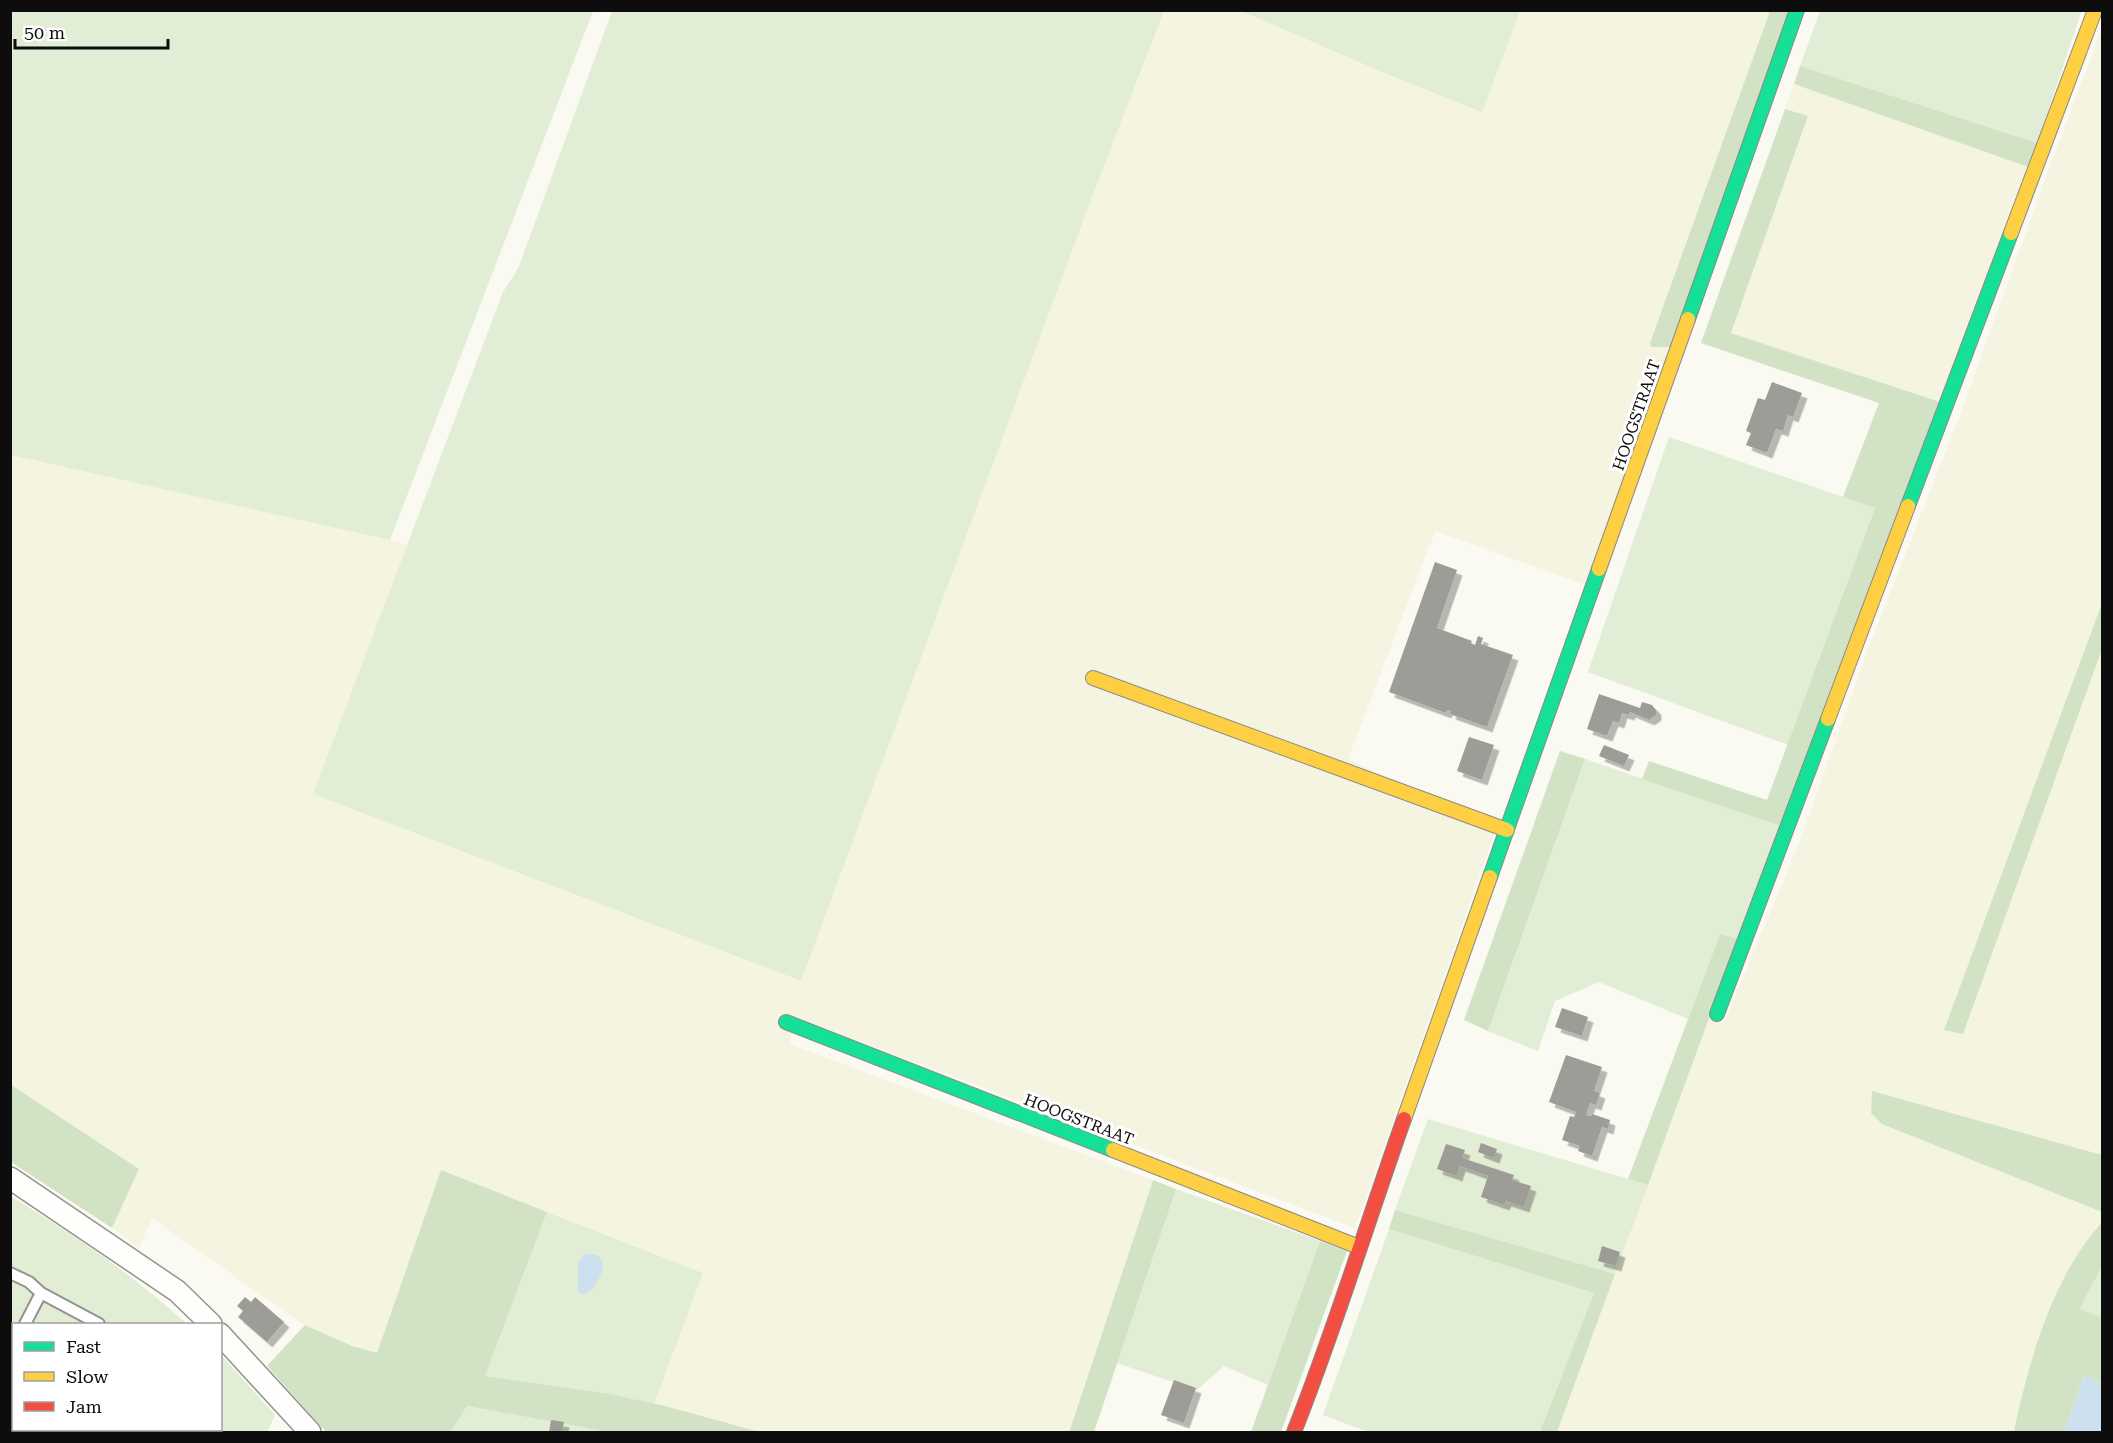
<svg xmlns="http://www.w3.org/2000/svg" width="2113" height="1443" viewBox="0 0 2113 1443" font-family="'Roboto Serif',serif">
  <style>
    .farmland { fill: #f4f4e0 }
    .green { fill: #e1edd4 }
    .forest { fill: #d1e3c4 }
    .water { fill: #cde0ef }
    .building { fill: #9d9c97; filter: url(#shadow) }
    .lines { fill: none; stroke-linecap: round; stroke-linejoin: round }
    .lane-casing { stroke: #949390; stroke-width: 14 }
    .street-casing { stroke: #949390; stroke-width: 24 }
    .fast-casing { stroke: #8a8a87; stroke-width: 16 }
    .slow-casing { stroke: #8a8a87; stroke-width: 16 }
    .jam-casing { stroke: #8a8a87; stroke-width: 16 }
    .lane { stroke: #fefefd; stroke-width: 10 }
    .street { stroke: #fefefd; stroke-width: 21 }
    .fast { stroke: #16e098; stroke-width: 14 }
    .slow { stroke: #ffcf43; stroke-width: 14 }
    .jam { stroke: #f24e42; stroke-width: 14 }
    .labels { text-anchor: middle; stroke-width: 6; stroke-linejoin: round; paint-order: stroke }
    .street-label { font-size: 16px; fill: #0d0d0d; stroke: #fff }
  </style>
  <defs>
    <filter id="shadow"><feDropShadow dx="5.5" dy="5.5" stdDeviation="0" flood-color="#0004"/></filter>
  </defs>
  <rect width="100%" height="100%" fill="#faf9f2"/>
  <!-- farmland -->
  <path class="farmland" d="M1164,11h77l141,61 99,39 39,-100h250l-120,332 1,4h19l-84,238 -151,-54 -87,228 148,70 -141,399 -562,-212 -3,28 363,136 -85,252h-308l-106,-28 49,-131 -262,-103 -64,183 -25,-7 -51,-23 -149,-105 -13,30 -27,-20 27,-59 -128,-85 -1,-629 380,85 18,5 -95,249 488,187 291,-784z
    M2102,29v574l-158,427 19,3 139,-384v506l-229,-64 -2,22 11,11 220,88v10l-10,12 -25,39 -19,41 -20,57 -14,61h-457l152,-414 15,5 76,-182 67,-189 95,-242 85,-236z
    M1794,84l234,83 -85,236 -212,-70 77,-216 -23,-8z"/>
  <!-- green -->
  <path class="green" d="M11,10l582,1 -203,529 -379,-85z
    M2082,10l-45,133 -237,-77 20,-55z
    M612,11h552l-72,186 -291,784 -488,-187 190,-502 15,-23z
    M1241,11h279l-38,101 -100,-40z
    M1669,437l206,71 -87,237 -200,-73z
    M1585,759l199,68 -46,112 -18,-5 -32,85 -89,-37 -44,19 -17,50 -50,-20z
    M1428,1119l220,66 -33,89 -220,-64z
    M1176,1189l144,52 -52,144 -44,-19 -27,24 -80,-27z
    M10,1196c63,38 123,79 177,128h-173v106h206l1,-75 54,60 -8,17h-256z
    M547,1212l156,61 -49,131 -49,-11 -120,-17z
    M1389,1229l205,64 -54,139h-172l-45,-17z
    M2102,1266v52l-22,-8z
    M467,1406l140,26h-156z"/>
  <!-- forest -->
  <path class="forest" d="M1770,11h19l-119,336h-19l-1,-4z
    M1800,66l237,77 -9,24 -234,-83z
    M1785,109l23,7 -77,217 212,70 -159,424 -142,-48 7,-18 118,39 108,-292 -32,-11 36,-94 -178,-60z
    M2102,603v46l-139,385 -19,-4z
    M1560,751l25,8 -97,272 -24,-11z
    M1720,934l18,5 -90,246 -20,-6z
    M10,1084l129,85 -27,59 -101,-66z
    M1872,1091l230,64v57l-220,-88 -11,-11z
    M441,1170l106,42 -62,164 120,17 60,13 95,26h-153l-140,-26 -16,26h-125l-59,-66 38,-41 47,21 25,7z
    M1153,1180l23,9 -82,243h-25z
    M1395,1210l220,64 -58,158h-17l54,-139 -205,-64z
    M2102,1222v44l-22,43 22,9v65l-18,-7 -20,56h-50c2,-13 6,-27 9,-40 15,-60 38,-124 79,-170z
    M1320,1241l27,10 -66,181h-30z"/>
  <!-- water -->
  <path class="water" d="M586,1254c30,-3 13,35 -3,41l-5,-4v-30z
    M2084,1376l18,7v49h-38z"/>
  <!-- building -->
  <path class="building" d="M1772,382l30,11 -9,24 -5,-2 -5,16 -7,-2 -9,24 -21,-8 5,-12 -5,-2 12,-33 7,2z
    M1435,562l22,8 -20,58 35,13 -1,2 4,2 3,-9 5,2 -2,6 32,11 -26,72 -37,-13 1,-3 -4,-1 -1,3 -57,-21z
    M1599,694l41,14 2,-6 10,3 4,5v5l-7,5 -19,-8 -1,3 -7,-2 -3,10 -6,-2 -6,15 -20,-7z
    M1469,737l25,8 -12,35 -25,-9z
    M1604,745l25,10 -5,11 -25,-10z
    M1562,1008l26,9 -6,19 -27,-9z
    M1566,1055l36,12 -8,24 6,2 -4,12 -6,-2 -4,12 6,1v-2l18,6 -2,9 -6,-2 -10,29 -14,-5 2,-5 -18,-6 8,-24 4,1 2,-5 -27,-10z
    M1481,1143l16,6 -3,9 -16,-6z
    M1446,1144l19,6 -3,8 52,17 -2,5 19,6 -7,21 -18,-6 -2,4 -23,-8 7,-21 -28,-10 -3,10 -20,-7z
    M1602,1246l18,6 -4,14 -18,-5z
    M245,1297l6,5 4,-5 29,25 -17,20 -29,-25 5,-6 -6,-5z
    M1174,1380l22,8 -12,35 -23,-8z
    M551,1420l13,2 -2,10h-13z"/>
  <g class="lines">
    <defs>
      <path id="lane" d="M10,1273l19,9 12,11 -16,31
        M41,1293l58,31
        M10,1381l4,-25
        M10,1429l8,3
        M157,1430l7,2"/>
      <path id="street" d="M10,1178l167,113 34,33
        M220,1334l90,98"/>
      <path id="fast" d="M1688,319l109,-309
        M1908,506l103,-273
        M1490,877l109,-308
        M1717,1014l111,-295
        M786,1022l327,128"/>
      <path id="slow" d="M2011,233l84,-223
        M1599,569l89,-250
        M1093,678l414,152
        M1828,719l80,-213
        M1404,1119l86,-242
        M1113,1150l246,97"/>
      <path id="jam" d="M1294,1432c41,-103 73,-209 110,-313"/>
    </defs>
    <!-- lane casing -->
    <use href="#lane" class="lane-casing"/>
    <!-- street casing -->
    <use href="#street" class="street-casing"/>
    <!-- fast casing -->
    <use href="#fast" class="fast-casing"/>
    <!-- slow casing -->
    <use href="#slow" class="slow-casing"/>
    <!-- jam casing -->
    <use href="#jam" class="jam-casing"/>
    <!-- lane -->
    <use href="#lane" class="lane"/>
    <!-- street -->
    <use href="#street" class="street"/>
    <!-- fast -->
    <use href="#fast" class="fast"/>
    <!-- slow -->
    <use href="#slow" class="slow"/>
    <!-- jam -->
    <use href="#jam" class="jam"/>
  </g>
  <g class="labels">
    <!-- street labels -->
    <g class="street-label">
      <text transform="translate(1636 415) rotate(-71)" y="6">HOOGSTRAAT</text>
      <text transform="translate(1079 1119) rotate(21)" y="6">HOOGSTRAAT</text>
    </g>
  </g>
  <!-- border -->
  <rect width="2113" height="1443" fill="none" stroke="#0d0d0d" stroke-width="24"/>
  <!-- legend -->
  <rect x="12" y="1323" width="210" height="108" fill="#ffffff" stroke="#9e9e9e" stroke-width="1.5"/>
  <rect x="24" y="1342" width="30" height="9" fill="#16e098" stroke="#9e9e9e" stroke-width="1.5"/>
  <text x="66" y="1353" font-size="18" fill="#0d0d0d">Fast</text>
  <rect x="24" y="1372" width="30" height="9" fill="#ffcf43" stroke="#9e9e9e" stroke-width="1.5"/>
  <text x="66" y="1383" font-size="18" fill="#0d0d0d">Slow</text>
  <rect x="24" y="1402" width="30" height="9" fill="#f24e42" stroke="#9e9e9e" stroke-width="1.5"/>
  <text x="66" y="1413" font-size="18" fill="#0d0d0d">Jam</text>
  <!-- scale -->
  <path d="M15 39v9h153v-9" fill="none" stroke="#0d0d0d" stroke-width="3"/>
  <text x="24" y="39" font-size="18" fill="#0d0d0d" stroke="#ffffff" stroke-width="4.5" paint-order="stroke">50 m</text>
</svg>
